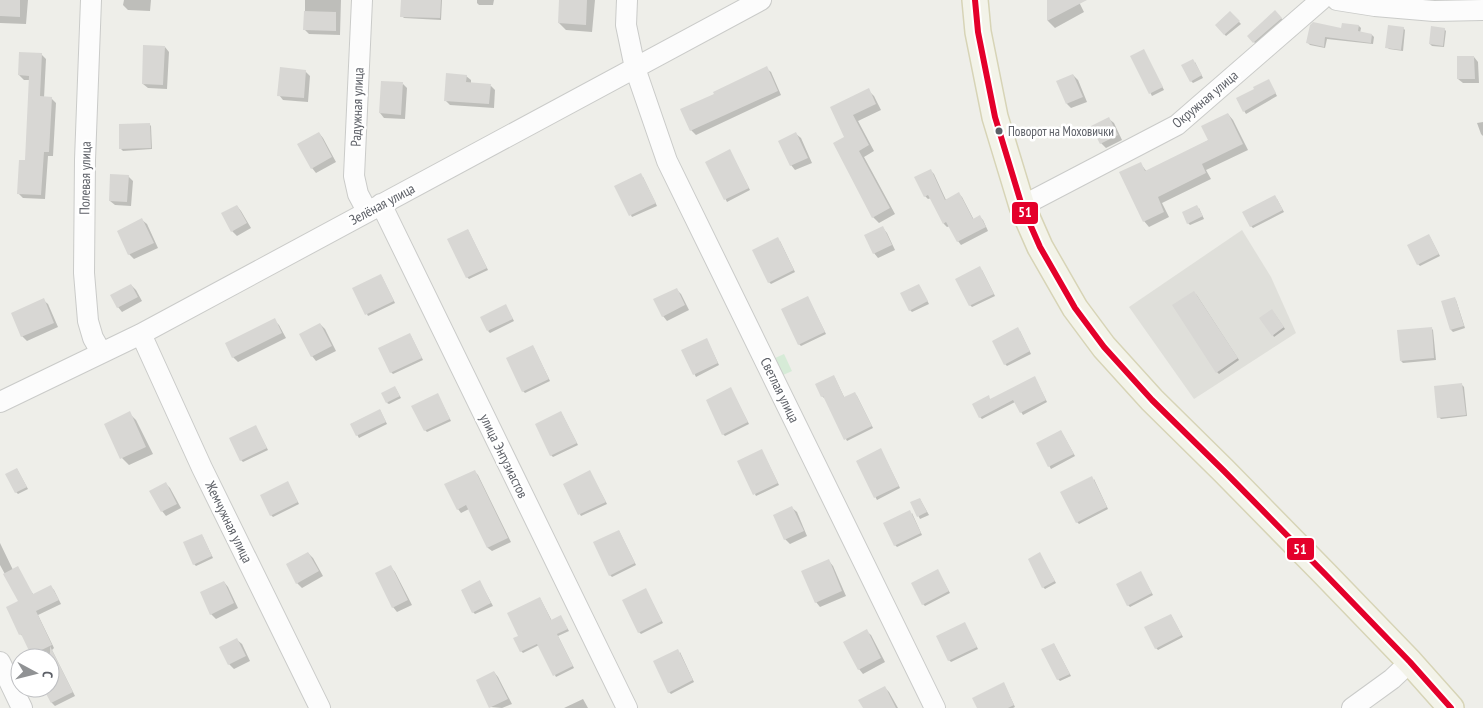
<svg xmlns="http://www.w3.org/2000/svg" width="1483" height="708" viewBox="0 0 1483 708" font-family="'PT Sans Narrow',sans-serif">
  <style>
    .industrial { fill: #dfdfda }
    .park { fill: #d6ebd7 }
    .shadow { fill: #0003 }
    .building { fill: #d8d7d4 }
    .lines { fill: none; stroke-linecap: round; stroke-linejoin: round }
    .minor-casing { stroke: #cacbc9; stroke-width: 22 }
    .major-casing { stroke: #d7d4b6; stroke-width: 28 }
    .minor { stroke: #fcfcfc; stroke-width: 20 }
    .major { stroke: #f3f3e9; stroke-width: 25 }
    .bus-1-casing { stroke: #fff; stroke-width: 10 }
    .bus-1 { stroke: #e4002b; stroke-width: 6 }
    .bus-dot { fill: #5d6067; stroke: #fff; stroke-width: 2 }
    .labels { text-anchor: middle; stroke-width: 5; stroke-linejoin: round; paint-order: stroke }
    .bus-label { font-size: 13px; fill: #5d6067; stroke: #fff; text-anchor: start }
    .street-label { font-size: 14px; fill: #5d6067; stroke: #fff }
    .line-badge { stroke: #fff; stroke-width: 2 }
    .badge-label { font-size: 14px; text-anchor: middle; font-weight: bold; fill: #fff }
  </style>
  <rect width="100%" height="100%" fill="#eeeee9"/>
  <!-- industrial -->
  <path class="industrial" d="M1242,230l29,47 25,56 -102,66 -65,-92z"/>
  <!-- park -->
  <path class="park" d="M784,354l8,17 -11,5 -8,-17z"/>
  <!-- shadow -->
  <path class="shadow" d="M0,0h28l-2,24 -26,-1z
    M124,0h27l-1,11 -22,-1 -5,-5z
    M305,0h36l-1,35 -31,-1 -4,-4z
    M402,0h40l-1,20 -37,-2 -2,-2z
    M477,0h17l-1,5h-14l-2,-2z
    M561,0h34l-3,32 -26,-2 -7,-7z
    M1048,0h30l6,12 -29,16 -7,-7z
    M1230,12l11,12 -15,12 -10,-11z
    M1275,12l8,8 -27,24 -8,-8z
    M1359,26l2,2 -1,5 12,2 2,2 -1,7 -46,-5 -2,9 -15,-3 -2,-2 34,-14z
    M1403,28l2,2 -2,21 -14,-2 -2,-2z
    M1444,29l2,2 -2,16 -12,-1 -2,-2z
    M165,47l4,5 -2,37 -19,-1 -5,-4z
    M1144,51l20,39 -12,6 -20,-39z
    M41,54l5,5 -2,39h7l5,5 -3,53h-5l-3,43 -22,-1 -5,-5 8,-32 4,-81h-6l-5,-5z
    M1474,57l4,5 1,21h-16l-5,-4z
    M1195,62l8,16 -10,5 -2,-2z
    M766,68l5,4 10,23 -85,40 -5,-5 -9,-20 33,-15z
    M305,71l5,5 -2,26 -25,-2 -4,-5z
    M1073,75l5,5 9,22 -16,6 -4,-4z
    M466,76l5,4v4l20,2 4,4 -1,18 -44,-3 -4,-4z
    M1270,83l7,13 -31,18 -9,-15z
    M403,84l4,4 -2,31 -21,-1 -4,-5z
    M868,90l6,6 7,14 -23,11 16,30 -10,6 31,57 -16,9 -6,-6 -27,-79 -14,-31z
    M1228,114l5,6 15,30 -42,20 5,9 -49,24 7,14 -20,10 -5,-6 -4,-58 7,9 62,-32z
    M1109,119l5,4 8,17 -16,8 -5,-5z
    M1483,122v14l-2,-2 -4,-11z
    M149,124l2,2 1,23 -29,2 -2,-2z
    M319,133l4,5 13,24 -20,11 -4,-5z
    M796,134l5,4 11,25 -17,7 -4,-5z
    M730,151l20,39 -23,12 -20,-40z
    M930,170l4,4 12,26 13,-6 3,3 12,23 6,-3 3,3 5,11 -27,14 -3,-4 -8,-15 -3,1 -3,-3 -13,-26 -3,1 -3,-3z
    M128,176l5,5 -2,25 -16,-1 -5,-4z
    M643,177l14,29 -25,11 -16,-31z
    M1277,199l7,13 -31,16 -2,-2z
    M237,206l4,5 10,17 -14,8 -5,-5z
    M1199,208l5,11 -14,6 -2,-2z
    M142,220l5,4 11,24 -24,11 -5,-5z
    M883,228l4,5 8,17 -17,8 -4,-5z
    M468,230l20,40 -19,9 -2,-2z
    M1430,237l10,19 -20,10 -2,-2z
    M780,241l15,31 -24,12 -2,-2z
    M982,270l13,26 -23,11 -2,-2z
    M382,277l13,26 -27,13 -14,-28z
    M131,285l5,5 6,11 -20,11 -4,-5z
    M920,287l9,17 -17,8 -2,-2z
    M676,289l5,5 8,16 -22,11 -4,-5z
    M1196,294l43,66 -20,14 -2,-2z
    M1454,298l2,2 9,28 -12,4 -2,-2z
    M43,300l5,4 10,23 -31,14 -5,-5z
    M809,300l17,34 -25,12 -2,-2z
    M506,306l8,15 -24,12 -2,-2z
    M1274,313l11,16 -11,8 -1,-2z
    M274,320l5,5 7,13 -48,24 -5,-5z
    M320,324l5,5 11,22 -20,10 -4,-5z
    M1431,328l2,2 3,30 -33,3 -2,-2z
    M1020,331l11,23 -24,12 -2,-2z
    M411,336l12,24 -30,14 -2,-2z
    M708,342l11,23 -23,12 -13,-26z
    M534,348l16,33 -25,12 -2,-2z
    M835,378l10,21 10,-5 2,2 16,32 -26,13 -22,-44 -1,1 -2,-2z
    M1036,380l11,22 -24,13 -8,-13 -33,17 -2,-2 8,-20 3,3z
    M1462,385l2,2 3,29 -26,3 -2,-2z
    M396,389l5,9 -12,6 -2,-1z
    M731,389l18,35 -24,12 -2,-2z
    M439,397l12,24 -24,11 -2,-2z
    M380,410l7,14 -28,14 -8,-14z
    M561,412l17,33 -25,12 -2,-2z
    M129,413l7,7 17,34 -24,11 -7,-7z
    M256,427l12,23 -25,12 -2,-2z
    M1061,431l14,25 -24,13 -14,-25z
    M881,450l19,38 -23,12 -20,-39z
    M762,451l17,34 -23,11 -18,-34z
    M17,469l11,20 -10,5 -2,-2z
    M474,471l4,4 33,67 -19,9 -4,-3 -19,-39 -8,4 -3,-4z
    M590,472l17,32 -26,12 -17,-31z
    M1094,479l14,30 -29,15 -2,-2z
    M288,483l11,21 -26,13 -2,-2z
    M166,484l4,4 11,20 -15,8 -4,-5z
    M920,499l9,16 -9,4 -8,-16z
    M792,508l5,4 10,24 -17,8 -5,-5z
    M912,513l10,22 -25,12 -2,-2z
    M619,531l17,34 -24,12 -2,-2z
    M203,537l10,21 -17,8 -2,-2z
    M0,543l13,27 21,25 17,-8 3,3 7,14 -23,11 16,33 -2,2 23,46 -20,10 -3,-3 -7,-15h5v-30h-16l-10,-21 -4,-3v-32l-20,-37z
    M308,553l5,5 10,18 -21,12 -5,-5z
    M1040,554l16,29 -11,6 -2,-2z
    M829,561l4,5 13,30 -26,11 -4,-5z
    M391,567l4,5 17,33 -15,7 -4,-5z
    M938,571l12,22 -25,13 -2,-2z
    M1142,575l11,20 -23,12 -2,-2z
    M224,582l4,5 10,21 -22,11 -5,-5z
    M480,582l13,24 -18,8 -2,-2z
    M646,590l17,33 -22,11 -2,-2z
    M540,598l12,23 9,-4 8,14 -11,5 16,32 -18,9 -17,-32 -16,8 -2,-2 -1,-14z
    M1171,615l12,22 -25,13 -2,-2z
    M965,624l13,25 -27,13 -2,-2z
    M866,631l5,4 14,27 -22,12 -4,-5z
    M237,640l5,4 8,17 -16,8 -5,-5z
    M1054,644l17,32 -11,5 -2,-2z
    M680,652l14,30 -23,12 -2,-2z
    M494,672l4,5 14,27 -10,4 -11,-1z
    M1005,686l10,21 -2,1h-35z
    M885,688l4,4 9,16h-34z
    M583,699l5,9h-24z"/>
  <!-- building -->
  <path class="building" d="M0,0h20v17l-20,-1z
    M401,0h40l-1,18 -40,-1z
    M559,0h28l-1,25 -28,-2z
    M1047,0h40l-40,21z
    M1275,10l7,8 -29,25 -6,-7z
    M304,11l32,1v19l-33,-1z
    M1230,11l10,10 -16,14 -9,-10z
    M1313,22l28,6 1,-5 17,2 -1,6 14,3 -1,9 -46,-6 -1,10 -18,-4 4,-18z
    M1388,25l16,2 -3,23 -16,-2z
    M1431,26l14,2 -2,18 -14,-2z
    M143,45l22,1 -2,39 -21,-1z
    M1144,49l19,38 -14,7 -19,-38z
    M19,52l23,1 -2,43 12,1 -3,55h-5l-3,43 -24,-1 2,-34h6l4,-84 -11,-1z
    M1457,56h17l1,23h-18z
    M1193,59l9,16 -12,7 -9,-17z
    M767,66l11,25 -88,40 -10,-22 34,-15 -1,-2z
    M280,67l26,3 -2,28 -27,-2z
    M446,73l21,2 -1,7 25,2 -2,20 -45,-3z
    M1073,74l10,23 -17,7 -10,-23z
    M1269,79l7,14 -33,19 -7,-14 18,-9 -1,-2z
    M381,81l22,1 -2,33 -22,-2z
    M869,88l7,16 -23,11 16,30 -10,6 31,57 -18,10 -39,-75 11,-6 -14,-30z
    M1228,113l15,31 -41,20 4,9 -48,24 6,15 -21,10 -24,-50 22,-10 4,9 63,-31 -7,-14z
    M1109,117l9,18 -18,9 -9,-18z
    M150,123l1,25 -32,1v-25z
    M319,132l13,25 -21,12 -14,-25z
    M796,132l12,26 -18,8 -12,-25z
    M730,149l19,39 -25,12 -19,-38z
    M931,169l14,31 14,-8 14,27 7,-4 6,12 -29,15 -11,-20 -3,2 -15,-29 -4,2 -10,-20z
    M641,173l15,30 -27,13 -15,-30z
    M110,174l19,1 -2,27 -18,-1z
    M1275,195l8,15 -33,17 -8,-15z
    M237,205l10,18 -16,9 -10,-19z
    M1197,205l6,11 -16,8 -5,-12z
    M142,218l12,25 -26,12 -11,-24z
    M883,226l9,19 -19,9 -9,-19z
    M468,229l19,39 -21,10 -19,-39z
    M1429,234l10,20 -22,11 -10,-20z
    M778,237l16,33 -26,13 -16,-33z
    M980,266l14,28 -25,12 -14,-27z
    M381,274l13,27 -29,14 -13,-27z
    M131,284l7,13 -21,11 -7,-13z
    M919,284l9,17 -19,10 -9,-18z
    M677,288l8,17 -23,12 -9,-18z
    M1194,291l44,67 -22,15 -44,-68z
    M808,296l17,36 -27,13 -17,-36z
    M1455,297l9,29 -14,4 -9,-29z
    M44,298l10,25 -33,14 -10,-24z
    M506,304l7,15 -26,12 -7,-14z
    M1272,309l12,18 -12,9 -13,-18z
    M275,318l7,15 -50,25 -7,-15z
    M320,323l12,23 -21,11 -12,-23z
    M1018,327l12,24 -26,14 -12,-24z
    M1432,327l2,31 -34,3 -3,-31z
    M410,333l12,25 -32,15 -12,-25z
    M707,338l11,25 -25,12 -12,-25z
    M533,345l16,34 -27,13 -16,-34z
    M834,375l10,22 11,-5 17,34 -28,14 -21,-44 -2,1 -6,-13z
    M1035,376l11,24 -26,13 -7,-13 -34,18 -7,-14 17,-9 1,4z
    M1462,383l4,32 -29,3 -3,-32z
    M395,386l5,10 -14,7 -5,-10z
    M731,387l17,35 -26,13 -16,-35z
    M438,393l12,26 -26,12 -13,-25z
    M380,409l6,13 -30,14 -6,-12z
    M130,411l16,36 -26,12 -16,-35z
    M561,411l16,32 -27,13 -15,-32z
    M256,425l11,23 -27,13 -11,-23z
    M1061,430l13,24 -26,13 -12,-24z
    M881,448l18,38 -25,12 -18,-37z
    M762,449l16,34 -25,12 -16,-34z
    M17,468l10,19 -12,6 -10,-19z
    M475,470l33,68 -21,10 -21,-43 -9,5 -13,-26z
    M590,470l16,32 -28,13 -15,-31z
    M1092,476l15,31 -31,16 -16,-31z
    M288,481l10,21 -28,14 -10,-21z
    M166,482l11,22 -16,8 -12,-21z
    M920,498l7,14 -10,5 -7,-15z
    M792,506l12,25 -20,9 -11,-25z
    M910,510l11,23 -27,13 -11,-23z
    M619,530l16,33 -26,13 -16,-34z
    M202,534l10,22 -19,9 -10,-23z
    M308,552l11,19 -23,13 -10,-20z
    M1040,552l15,29 -13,7 -14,-29z
    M829,559l13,32 -27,12 -14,-32z
    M391,565l17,35 -16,8 -17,-35z
    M18,566l15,28 18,-9 8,15 -23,11 16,34 -21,10 -10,-21 -2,1 -13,-28 12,-6 -15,-27z
    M938,569l11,22 -27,14 -11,-22z
    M1141,571l11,22 -25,13 -11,-22z
    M480,580l11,23 -19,10 -11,-23z
    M224,581l10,22 -24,12 -10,-23z
    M646,588l16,33 -24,12 -16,-33z
    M540,597l11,23 10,-5 7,14 -11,5 16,32 -20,10 -16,-32 -17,8 -7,-14 5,-2 -11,-23z
    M1171,614l11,21 -27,14 -11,-22z
    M965,622l12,25 -29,14 -12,-25z
    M867,629l14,29 -23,12 -15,-28z
    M237,638l9,18 -18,9 -9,-18z
    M1054,643l16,31 -13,6 -16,-31z
    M50,646l23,46 -22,11 -8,-15h7z
    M678,649l15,31 -25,13 -15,-32z
    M494,671l14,28 -19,9 -13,-28z
    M1004,682l10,23 -6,3h-31l-5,-10z
    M885,686l11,22h-33l-5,-8z"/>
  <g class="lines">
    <defs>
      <path id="minor" d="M91,0l-6,160 -1,113 4,48 5,17 8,14
        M362,0l-8,176 4,18 9,17
        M627,0l-1,25 9,43 32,93 268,547
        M1337,0l38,6 59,5 49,-1
        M381,204l246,504
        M1022,206l155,-81 144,-125
        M141,334l61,134 118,240
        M0,402l141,-68 620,-334
        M0,662l22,46
        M1352,708l40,-29 18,-17"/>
      <path id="major" d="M975,0l3,32 17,85 27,89 18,41 35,61 29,39 48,53 72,71 101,103 85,88 41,46"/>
    </defs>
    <!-- minor casing -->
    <use href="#minor" class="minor-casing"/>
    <!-- major casing -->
    <use href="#major" class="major-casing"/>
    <!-- minor -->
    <use href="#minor" class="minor"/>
    <!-- major -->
    <use href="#major" class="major"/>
    <defs>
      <path id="bus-1" d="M975,0l3,32 17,85 27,89 18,41 35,61 29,39 48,53 72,71 101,103 85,88 41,46"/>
    </defs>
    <!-- bus-1 casing -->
    <use href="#bus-1" class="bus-1-casing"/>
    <!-- bus-1 -->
    <use href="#bus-1" class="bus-1"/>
  </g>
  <!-- markers -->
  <circle class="bus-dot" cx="999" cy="131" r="4.5"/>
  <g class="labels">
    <!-- bus labels -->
    <g class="bus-label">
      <text x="1008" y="136">Поворот на Моховички</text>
    </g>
    <!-- street labels -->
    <g class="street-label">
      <text transform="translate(1205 99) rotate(-40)" y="5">Окружная улица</text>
      <text transform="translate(357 107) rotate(-88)" y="5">Радужная улица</text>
      <text transform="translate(85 178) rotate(-89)" y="5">Полевая улица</text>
      <text transform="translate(382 204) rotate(-28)" y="5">Зелёная улица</text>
      <text transform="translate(780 390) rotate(64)" y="5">Светлая улица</text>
      <text transform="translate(504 456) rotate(64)" y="5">улица Энтузиастов</text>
      <text transform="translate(229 522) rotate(64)" y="5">Жемчужная улица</text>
    </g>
  </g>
  <g class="line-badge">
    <rect x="1011" y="201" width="28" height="24" rx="5" fill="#e4002b"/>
    <rect x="1286" y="537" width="29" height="24" rx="5" fill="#e4002b"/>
  </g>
  <g class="badge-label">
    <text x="1025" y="217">51</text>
    <text x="1300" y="554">51</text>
  </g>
  <!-- north arrow -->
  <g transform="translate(35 673) rotate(97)"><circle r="24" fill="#ffffff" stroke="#bebfc2"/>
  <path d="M0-4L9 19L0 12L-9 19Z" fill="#909294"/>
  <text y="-8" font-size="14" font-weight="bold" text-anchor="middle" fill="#5d6067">С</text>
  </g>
</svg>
